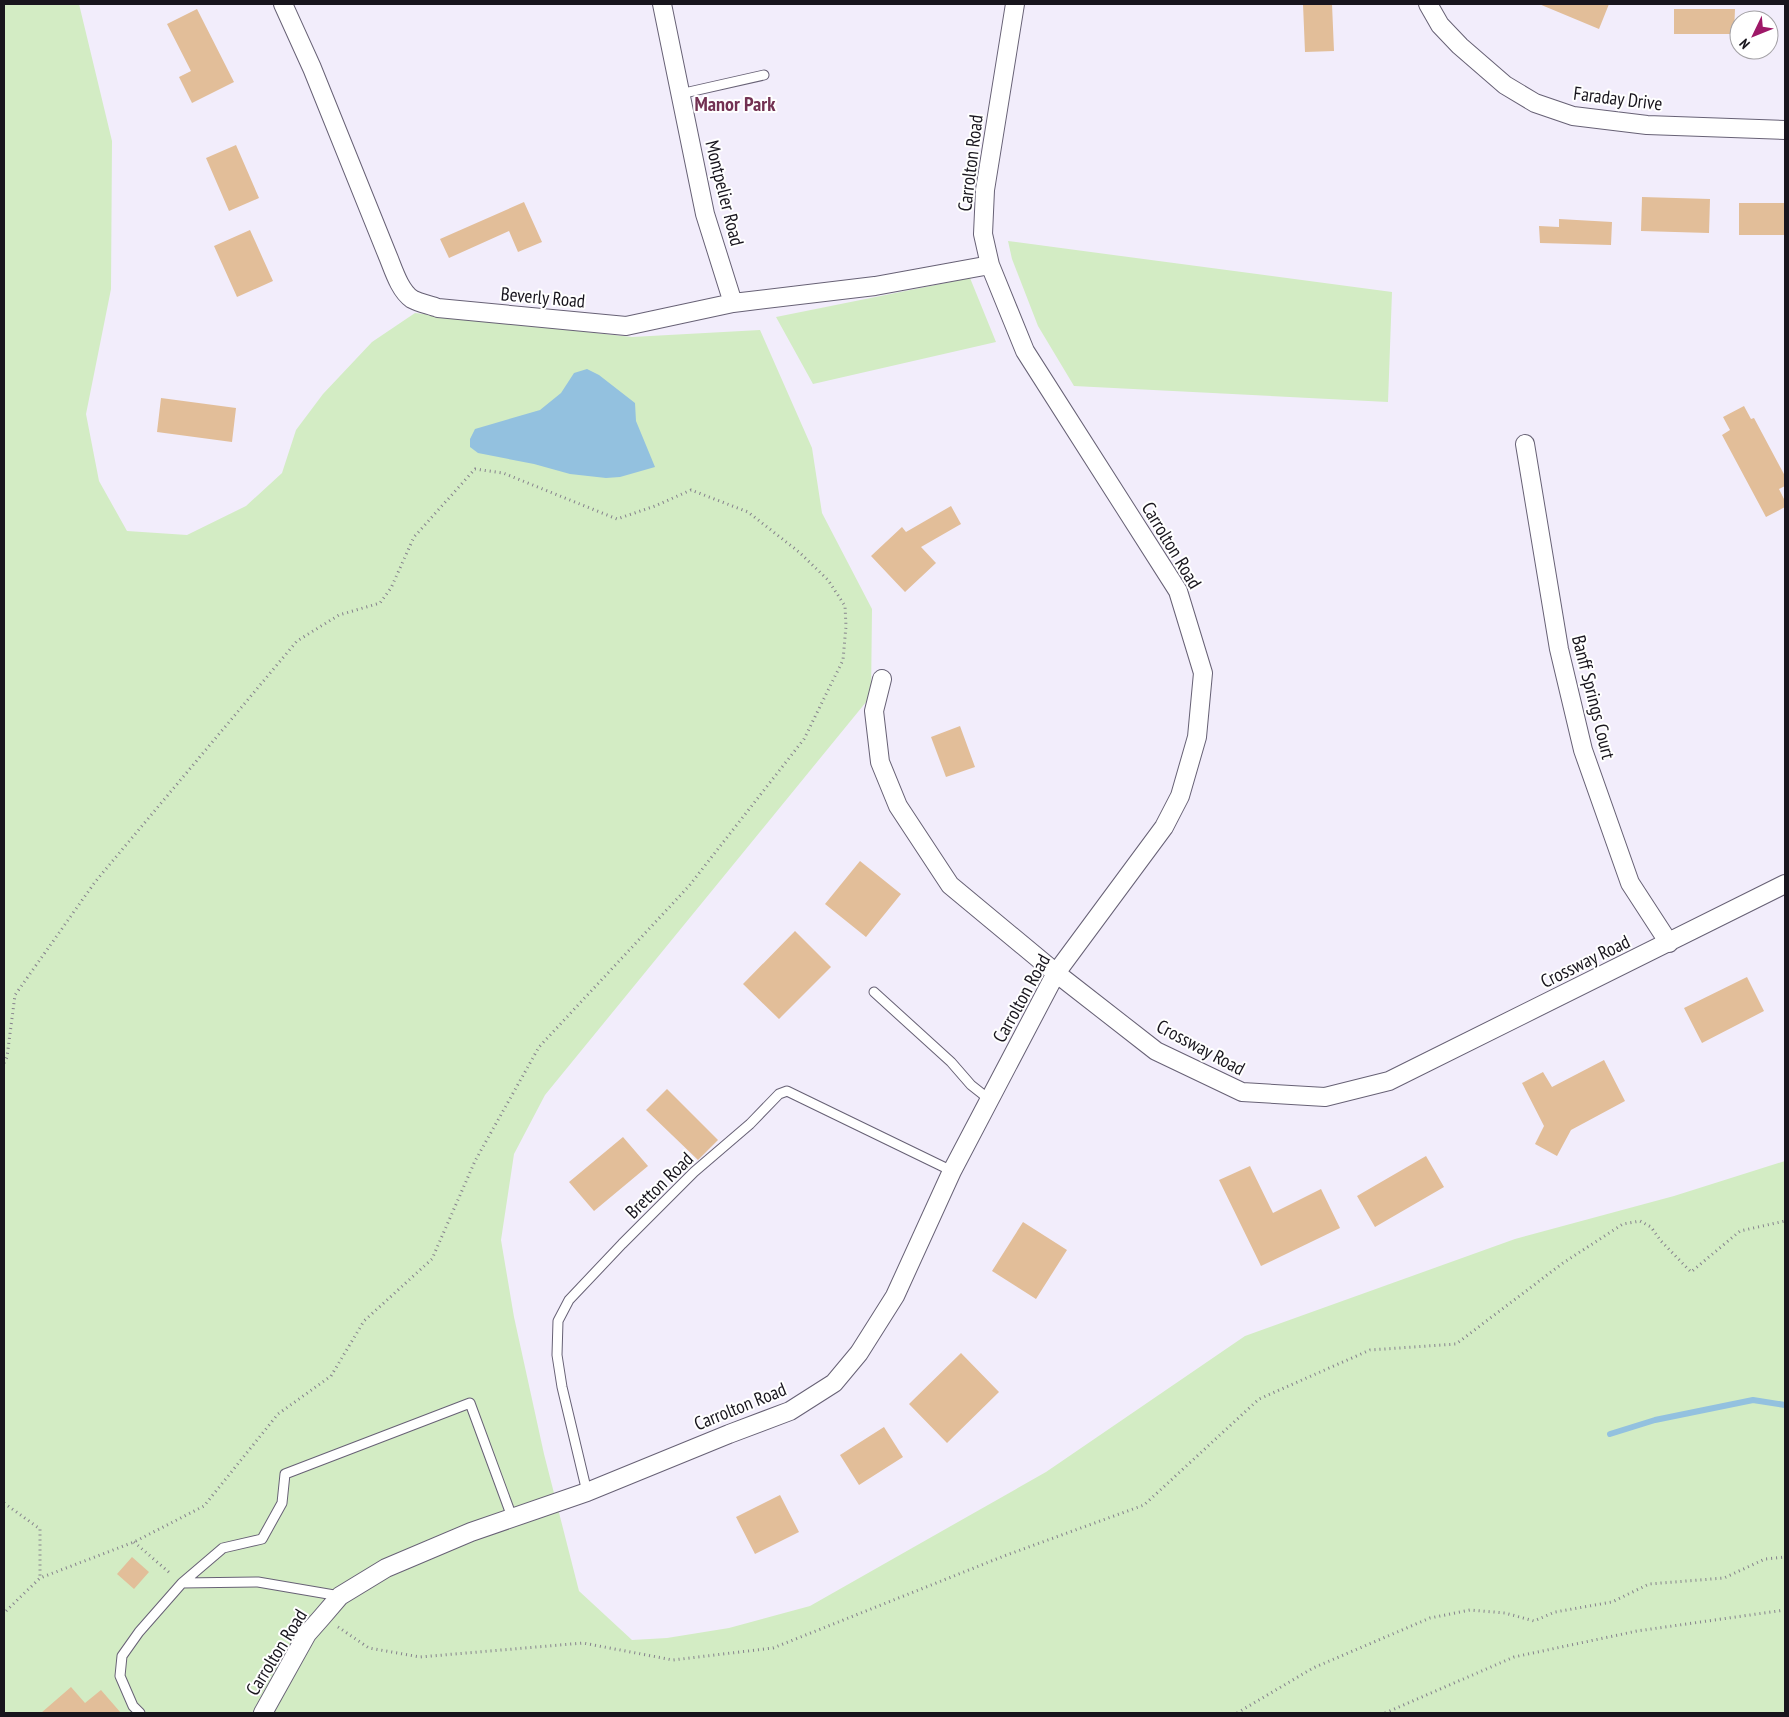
<svg xmlns="http://www.w3.org/2000/svg" width="1789" height="1717" viewBox="0 0 1789 1717" font-family="'PT Sans Narrow',sans-serif">
  <style>
    .green { fill: #d3ecc4 }
    .water { fill: #93c1df }
    .lines { fill: none; stroke-linecap: round; stroke-linejoin: round }
    .stream { stroke: #93c1df; stroke-width: 6 }
    .building { fill: #e2be99 }
    .service-casing { stroke: #676175; stroke-width: 11 }
    .minor-casing { stroke: #676175; stroke-width: 20 }
    .path { stroke: #85818c; stroke-width: 3; stroke-dasharray: 1 4; stroke-linecap: butt }
    .service { stroke: #fff; stroke-width: 9 }
    .minor { stroke: #fff; stroke-width: 18 }
    .labels { text-anchor: middle; stroke-width: 4; stroke-linejoin: round; paint-order: stroke }
    .street-label { font-size: 19px; fill: #18151d; stroke: #fff }
    .neighbourhood-label { font-size: 20px; font-weight: bold; fill: #723152; stroke: #fff }
  </style>
  <rect width="100%" height="100%" fill="#f2edfb"/>
  <!-- green -->
  <path class="green" d="M4,4h75l33,137 -1,148 -25,125 13,67 28,50 60,4 59,-29 36,-33 14,-43 27,-36 49,-52 43,-29 217,24 128,-7 52,118 10,65 50,96 -1,87 -326,399 -31,59 -13,86 13,77 30,137 35,137 53,49 35,-2 62,-10 81,-22 236,-134 199,-136 270,-97 159,-43 111,-35v552h-1781z
    M1008,241l384,51 -4,110 -314,-16 -36,-60 -26,-67z
    M970,278l26,64 -183,42 -37,-67z"/>
  <!-- water -->
  <path class="water" d="M587,369l12,6 36,28 1,18 19,46 -35,10 -14,1 -36,-4 -36,-10 -56,-11 -8,-6v-8l5,-10 65,-19 21,-17 13,-20z"/>
  <g class="lines">
    <!-- stream -->
    <path class="stream" d="M1610,1434l45,-14 98,-20 32,5"/>
  </g>
  <!-- building -->
  <path class="building" d="M1303,4h29l2,47 -29,1z
    M1539,4h70l-10,25z
    M197,9l37,73 -42,21 -13,-26 12,-6 -24,-47z
    M1674,9h61l-1,25h-60z
    M236,145l23,53 -30,13 -23,-53z
    M1642,197l68,2 -1,34 -68,-2z
    M524,202l18,40 -24,10 -9,-21 -60,27 -9,-19z
    M1739,203h46v32h-46z
    M1559,219l53,3 -1,23 -71,-2 -1,-17 20,1z
    M250,230l23,51 -36,16 -23,-51z
    M161,398l75,10 -4,34 -75,-10z
    M1744,406l7,13 3,-1 31,58v10l-6,3 6,12v6l-19,10 -44,-82 8,-5 -7,-13z
    M951,506l10,18 -40,23 15,16 -31,29 -34,-36 31,-29 4,5z
    M960,726l15,41 -29,10 -15,-40z
    M860,861l41,33 -35,43 -41,-33z
    M795,931l36,36 -52,52 -36,-35z
    M1747,977l17,34 -62,32 -18,-35z
    M1604,1060l21,41 -54,29 -14,26 -22,-12 9,-18 -22,-43 21,-11 9,15z
    M667,1089l51,51 -20,20 -52,-50z
    M623,1137l25,29 -54,45 -25,-29z
    M1426,1156l18,31 -69,40 -18,-31z
    M1250,1166l23,47 48,-24 19,39 -79,38 -42,-86z
    M1023,1222l44,28 -31,49 -44,-28z
    M961,1353l38,39 -52,51 -38,-39z
    M884,1427l19,30 -44,28 -19,-30z
    M780,1495l19,37 -44,22 -19,-37z
    M132,1557l17,15 -15,17 -17,-15z
    M71,1687l14,16 16,-13 20,23h-80z"/>
  <g class="lines">
    <defs>
      <path id="service" d="M680,94l84,-19
        M874,992l77,70 20,23 19,15
        M587,1492l-25,-105 -5,-32 1,-34 11,-21 53,-56 72,-72 56,-48 29,-30 8,-3 165,80
        M182,1583l41,-35 39,-9 20,-36 3,-29 185,-71 42,114
        M140,1713l-7,-7 -13,-30 2,-20 17,-24 43,-49 76,-1 82,14"/>
      <path id="minor" d="M283,4l29,64 75,186c6,14 12,36 25,45 7,4 18,6 26,9l188,18 107,-23 142,-17 115,-21
        M662,4l43,210 28,89
        M1428,4l12,21 20,21 45,39 30,18 38,13 74,9 138,5
        M1525,444l34,205 24,101 47,133 39,60
        M882,679l-8,32 6,51 18,44 52,79 106,88 100,78 86,41 83,5 64,-16 396,-197
        M263,1713l44,-79 15,-17 18,-21 46,-28 85,-36 116,-40 142,-58 61,-23 44,-28 25,-30 36,-57 57,-125 104,-198 108,-146 16,-31 17,-59 6,-64 -25,-82 -153,-240 -35,-86 -7,-31 2,-44 30,-186"/>
    </defs>
    <!-- service casing -->
    <use href="#service" class="service-casing"/>
    <!-- minor casing -->
    <use href="#minor" class="minor-casing"/>
    <!-- path -->
    <path class="path" d="M4,1063l3,-6 8,-62 80,-113 202,-241 42,-26 41,-12 11,-15 23,-51 61,-68 28,4 114,46 38,-13 36,-16 57,22 51,40 29,28 17,26 1,20 -3,34 -39,79 -115,147 -150,161 -64,114 -43,98 -68,62 -33,55 -53,38 -74,92 -70,36 -94,36 -36,35
      M4,1503l36,26v49
      M134,1542l37,32
      M338,1627l31,21 51,9 163,-14 90,17 100,-12 231,-92 140,-51 115,-106 111,-49 86,-6 107,-81 60,-39 17,-3 11,6 10,14 30,31 49,-41 45,-10
      M1237,1713l76,-45 117,-50 40,-8 35,3 29,8 21,-9 57,-10 37,-18 75,-6 41,-19 20,-2
      M1385,1713l129,-56 123,-26 148,-21"/>
    <!-- service -->
    <use href="#service" class="service"/>
    <!-- minor -->
    <use href="#minor" class="minor"/>
  </g>
  <g class="labels">
    <!-- street labels -->
    <g class="street-label">
      <text transform="translate(1618 98) rotate(7)" y="7">Faraday Drive</text>
      <text transform="translate(970 163) rotate(-83)" y="7">Carrolton Road</text>
      <text transform="translate(725 193) rotate(76)" y="7">Montpelier Road</text>
      <text transform="translate(543 297) rotate(5)" y="7">Beverly Road</text>
      <text transform="translate(1172 545) rotate(59)" y="7">Carrolton Road</text>
      <text transform="translate(1594 697) rotate(76)" y="7">Banff Springs Court</text>
      <text transform="translate(1585 961) rotate(-26)" y="7">Crossway Road</text>
      <text transform="translate(1021 998) rotate(-61)" y="7">Carrolton Road</text>
      <text transform="translate(1201 1047) rotate(28)" y="7">Crossway Road</text>
      <text transform="translate(659 1185) rotate(-44)" y="7">Bretton Road</text>
      <text transform="translate(740 1406) rotate(-22)" y="7">Carrolton Road</text>
      <text transform="translate(276 1652) rotate(-58)" y="7">Carrolton Road</text>
    </g>
    <!-- neighbourhood labels -->
    <g class="neighbourhood-label">
      <text x="735" y="111">Manor Park</text>
    </g>
  </g>
  <!-- border -->
  <rect width="1789" height="1717" fill="none" stroke="#18151d" stroke-width="10"/>
  <!-- north arrow -->
  <g transform="translate(1754 35) rotate(227)"><circle r="24" fill="#ffffff" stroke="#a3a1a5"/>
  <path d="M0-4L9 19L0 12L-9 19Z" fill="#9e1868"/>
  <text y="-8" font-size="14" font-weight="bold" text-anchor="middle" fill="#18151d">N</text>
  </g>
</svg>
